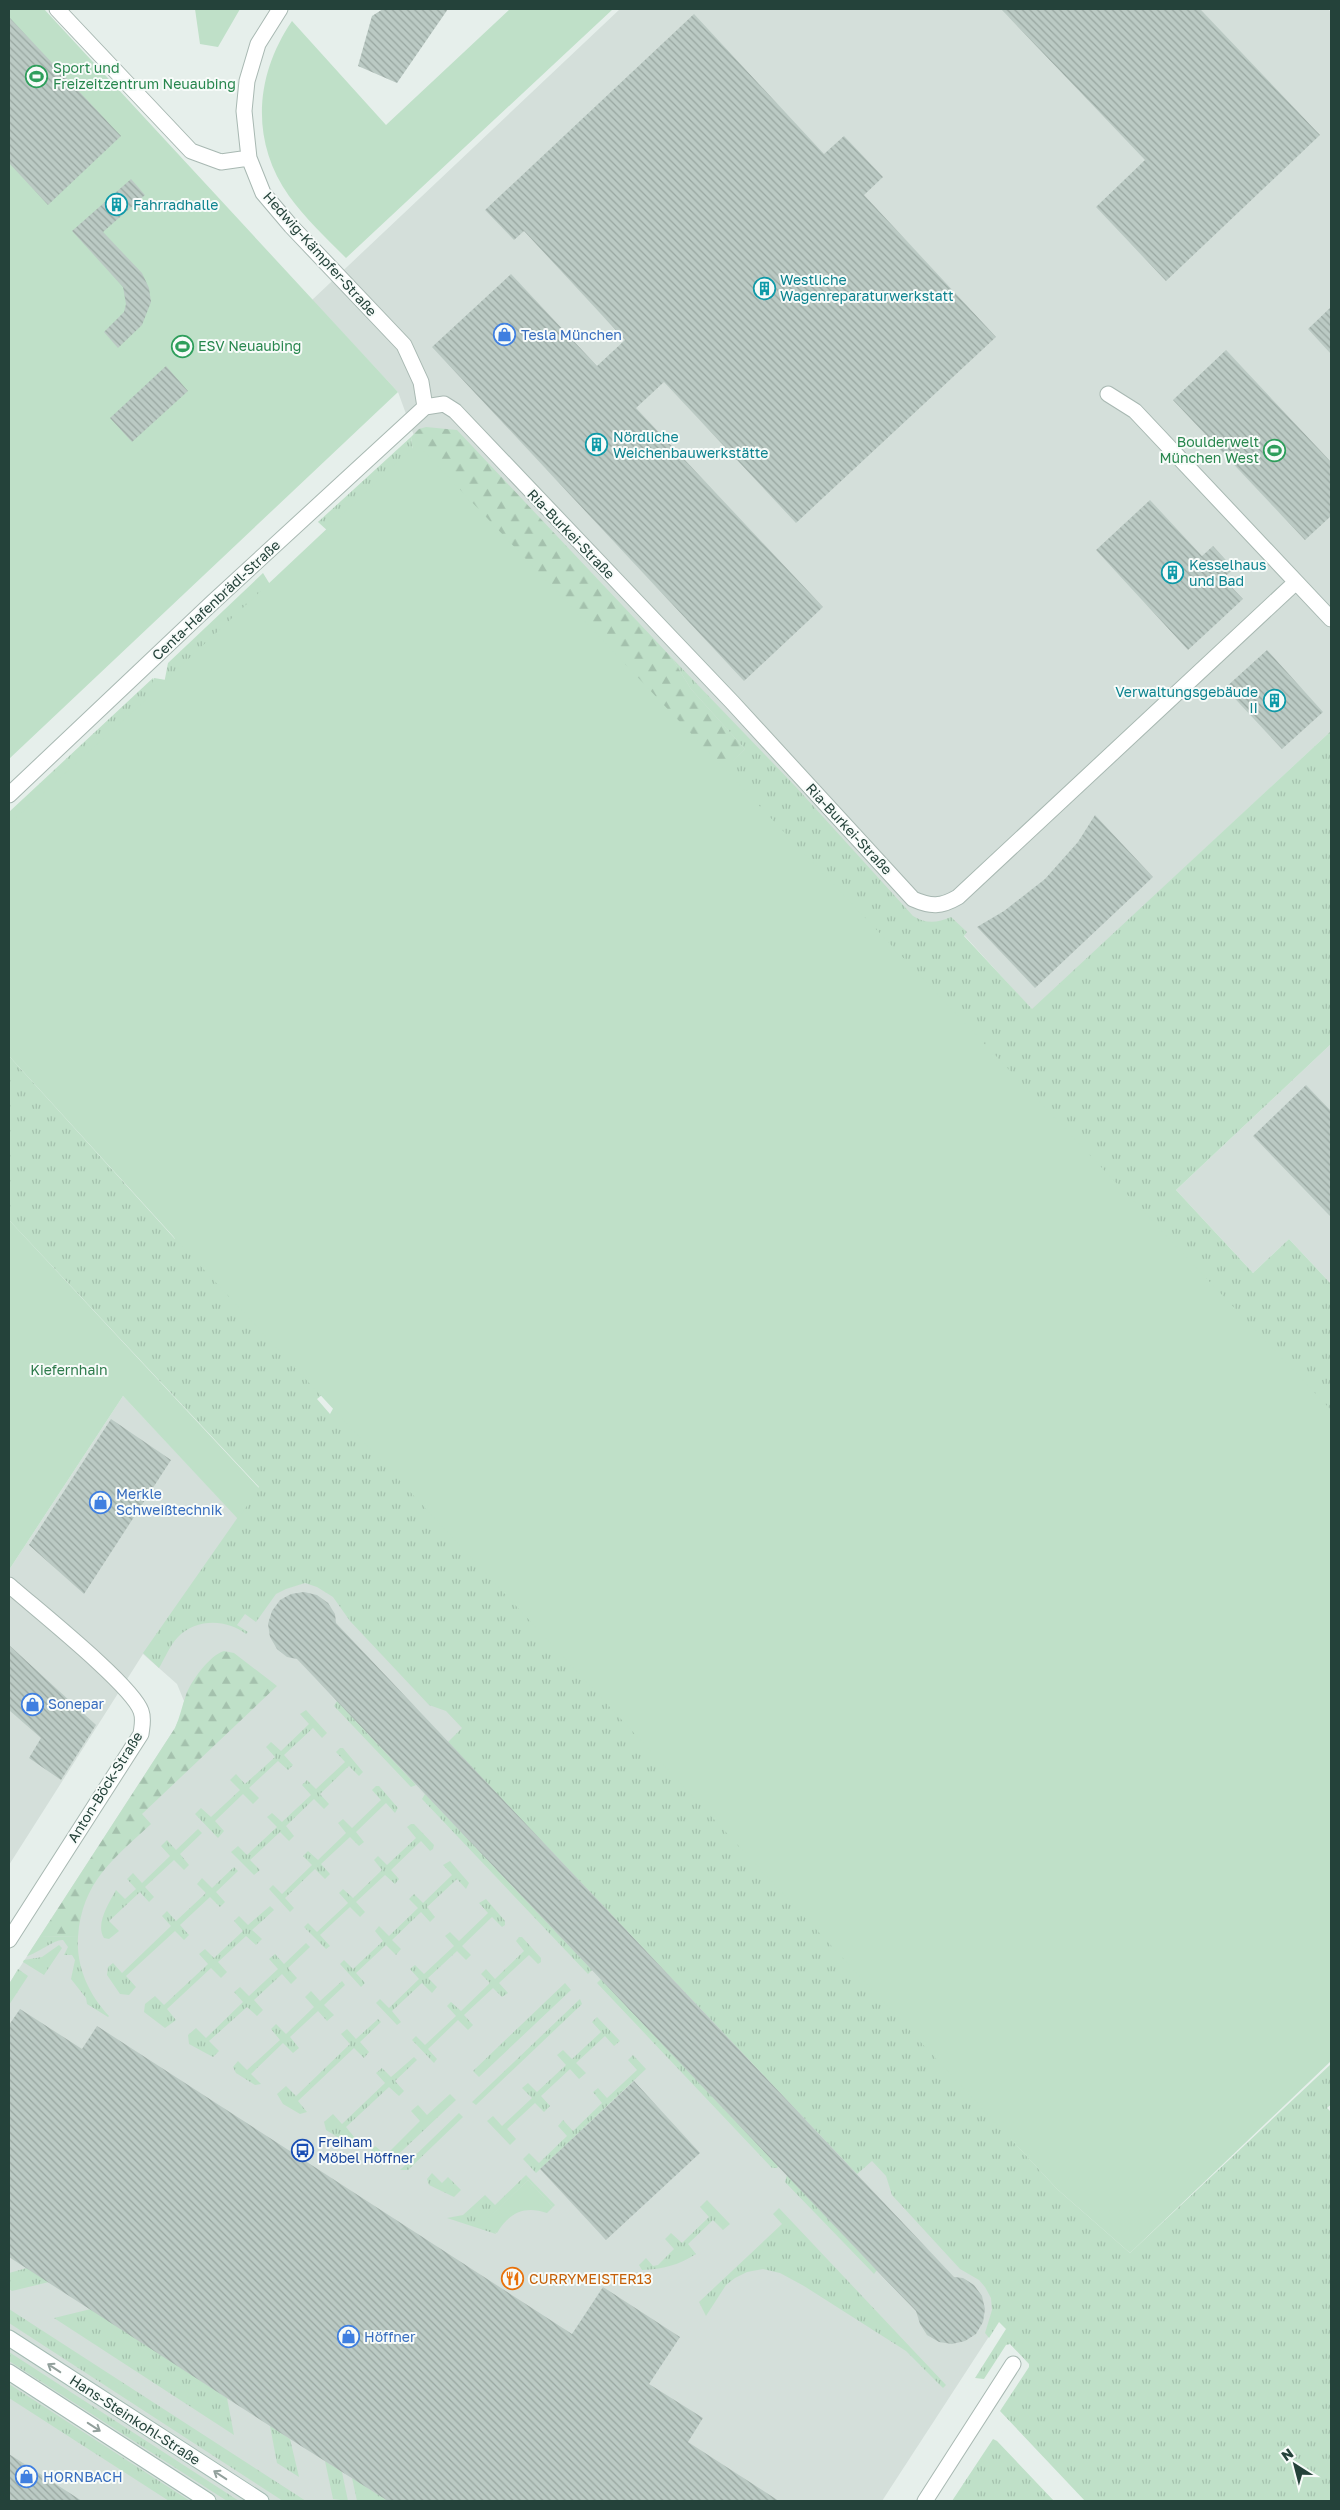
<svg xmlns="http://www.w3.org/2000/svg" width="1340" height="2510" viewBox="0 0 1340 2510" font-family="'Golos Text',sans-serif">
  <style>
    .built { fill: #d4dfda }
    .grass { fill: url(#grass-tufts); fill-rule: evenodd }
    .forest { fill: url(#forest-firs) }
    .park { fill: #bfe0c8 }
    .building { fill: url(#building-back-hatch) }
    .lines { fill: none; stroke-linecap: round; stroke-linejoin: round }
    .street-casing { stroke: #a8b8b2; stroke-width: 17 }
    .secondary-casing { stroke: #a4bbb3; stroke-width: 17 }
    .street { stroke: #fff; stroke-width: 15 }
    .secondary { stroke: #fff; stroke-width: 15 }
    .oneway { stroke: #92a09c }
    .labels { text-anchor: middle; stroke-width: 4; stroke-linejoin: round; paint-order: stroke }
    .leisure-label { font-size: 14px; fill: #27864d; stroke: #f7fbf9; text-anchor: start }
    .culture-label { font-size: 14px; fill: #0d838f; stroke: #f7fbf9; text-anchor: start }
    .street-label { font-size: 14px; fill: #24423a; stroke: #f7fbf9 }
    .shop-label { font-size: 14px; fill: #366cbe; stroke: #f7fbf9; text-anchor: start }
    .park-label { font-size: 14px; fill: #2d7a4b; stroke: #f7fbf9 }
    .transit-label { font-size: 14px; fill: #164399; stroke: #f7fbf9; text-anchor: start }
    .food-label { font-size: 14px; fill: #c56008; stroke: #f7fbf9; text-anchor: start }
  </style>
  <defs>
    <pattern id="grass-tufts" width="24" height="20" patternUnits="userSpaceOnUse" patternTransform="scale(1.25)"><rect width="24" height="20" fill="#bfe0c8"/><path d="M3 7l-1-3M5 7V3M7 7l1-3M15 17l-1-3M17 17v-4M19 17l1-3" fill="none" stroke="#a4c1ad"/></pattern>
    <pattern id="forest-firs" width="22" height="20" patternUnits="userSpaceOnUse" patternTransform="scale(1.25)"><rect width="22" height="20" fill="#bfe0c8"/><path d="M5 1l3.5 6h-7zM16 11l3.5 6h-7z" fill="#a4c1ad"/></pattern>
    <pattern id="building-back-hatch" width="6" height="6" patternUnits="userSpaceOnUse" patternTransform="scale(1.25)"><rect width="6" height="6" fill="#bbcac4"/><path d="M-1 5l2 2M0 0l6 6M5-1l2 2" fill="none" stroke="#98a6a0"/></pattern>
  </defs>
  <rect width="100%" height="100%" fill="#e6efeb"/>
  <!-- built -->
  <path class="built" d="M620,9h708l3,3v719l-299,279 -68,-75 -45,41 -502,-532 -19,-52 -86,-92z
    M1331,1044v240l-42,-45 -36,34 -77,-83z
    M123,1396l115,122 21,-30 755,810 -132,203h-873v-517l166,-256 7,-15 2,-12 -7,-17 -34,-30 -134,211v-295z"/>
  <!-- grass -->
  <path class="grass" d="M411,437l2,16 23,9 -6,39 235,206 59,62 21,-20 -54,-60 -19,-31 123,128 118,130c13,8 24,7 38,1l16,15 -3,4 68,73 299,-278v313l-155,146 77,83 36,-34 42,45v738l-320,117 46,50 73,64 201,-189v40l-4,4 4,4v389h-246l-85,-90 29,-44v-3l-19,-20 -4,1 -22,34 -9,-1 31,-49 -7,-7 -10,16 -4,-5 7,-23 -1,-12 -6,-11 -6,-7 -19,-11 -68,-74 -6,-19 -14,-15 -15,13 -409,-432 14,-14 -16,-17 -17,-6 -79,-84 -17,-24 -16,-10 -12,-4 -19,6 -10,5 -20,28 -11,-8 -8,11 11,7 -2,2c-19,-15 -50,-16 -68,3 -8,8 -13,21 -19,31l-16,-15 116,-166 -250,-267v-164l166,183 -166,-408v-19l144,-134 2,8 8,3 5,-26 95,-90 8,13 58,-54 -11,-10zM333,1386l7,10 -10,18 -13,-15z
    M337,1701l79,84 -5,2 -77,-81z
    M306,1710l21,23 -5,5 -9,-10 -29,27 9,10 -5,5 -10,-9 -29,27 10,10 -6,6 -10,-10 -28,27 9,10 -6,7 -23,-24 6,-6 10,9 29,-27 -10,-10 6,-6 9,10 30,-27 -9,-10 5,-5 10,9 28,-27 -9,-10z
    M340,1748h3l20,24 -4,4 -10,-10 -29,28 9,10 -5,5 -10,-10 -28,27 8,10 -5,5 -9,-9 -30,28 10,10 -6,5 -23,-23 7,-6 9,9 30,-28 -10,-10 5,-4 10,9 29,-27 -9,-10 5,-5 9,9 29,-27 -9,-10z
    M376,1786h3l19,22 -3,5 -9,-10 -30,29 8,10 -5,4 -9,-9 -29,27 9,10 -5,5 -10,-10 -30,29 9,10 -4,4 -21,-23 4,-4 9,9 30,-29 -9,-9 5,-5 10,9 28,-27 -8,-10 5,-4 9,9 29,-28 -9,-10z
    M425,1794l167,176 -4,4 -166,-175z
    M411,1824h3l20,21 -1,4 -3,2 -9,-10 -30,29 8,9 -4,5 -10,-9 -29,27 9,10 -5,5 -10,-10 -30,28 10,11 -4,3 -22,-22 4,-4 9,9 31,-29 -9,-10 4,-4 10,9 29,-28 -8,-10 4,-4 9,9 29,-27 -9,-11z
    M198,1829l4,4 -22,21 9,11 -5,5 -10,-10 -29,27 9,10 -5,5 -9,-10 -31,29 10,10 -10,8 -5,-1c-9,-14 5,-35 12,-48l9,9 11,-10 -9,-10 6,-6 9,10 28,-27 -9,-10 6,-6 9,10z
    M450,1861l19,22 -3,6 -9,-10 -30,28 8,10 -5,5 -9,-10 -29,28 9,9 -5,6 -10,-10 -30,28 9,10 -4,4 -21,-23 4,-4 9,9 30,-28 -8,-10 4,-5 10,10 29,-28 -9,-9 5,-5 9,9 29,-28 -9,-10z
    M234,1867l4,4 -22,21 9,10 -5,5 -10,-10 -30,28 9,10 -5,5 -9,-9 -49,45 10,11 -7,8 -9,-1 -13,-19 1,-8 5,-4 9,10 49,-47 -9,-10 5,-5 9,10 30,-28 -9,-9 5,-6 10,10z
    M486,1899l19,22v4l-3,2 -10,-10 -30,29 9,9 -5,5 -9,-9 -29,27 9,9 -5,6 -10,-10 -30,28 9,11 -4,3 -21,-22 4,-4 9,9 30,-29 -9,-10 5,-4 9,9 30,-28 -9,-10 5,-4 9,9 29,-28 -9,-10z
    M270,1906l4,4 -22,20 10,9 -6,6 -10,-9 -28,26 9,10 -6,6 -10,-10 -44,41 9,11 -11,8 -21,-16 1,-8 10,-8 9,9 44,-41 -9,-10 6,-5 9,9 29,-27 -9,-10 5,-5 9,9z
    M40,1936l38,1c-2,30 11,58 31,79l-1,1 -21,-13 -1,-6 -15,-19 4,-19 -3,-5h-8l4,-8 -5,-7c-8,-1 -25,13 -36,16z
    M519,1937h3l19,21v4l-3,2 -9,-9 -30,28 9,10 -6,4 -9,-9 -29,27 9,10 -5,5 -10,-10 -30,29 9,10 -3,4 -22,-23 4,-4 9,9 31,-29 -9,-10 4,-4 10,9 29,-28 -9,-9 5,-5 9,10 29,-28 -8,-10z
    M306,1943l4,4 -22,21 9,10 -6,6 -9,-10 -28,26 9,10 -6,6 -10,-9 -38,34 10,10 -6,6 -24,-13 -1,-9 8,-7 10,10 37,-36 -9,-10 6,-5 9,9 29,-27 -9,-10 6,-5 9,10z
    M59,1945l3,3 -18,27 -21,-13 1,-2 18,-3z
    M18,1969l10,7 -19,29v-21z
    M601,1979l177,187 -1,2h-5l-175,-185z
    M342,1981l3,4 -21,20 10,10 -7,6 -9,-10 -28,26 9,11 -6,5 -10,-10 -32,31 10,10 -6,1 -19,-12 -3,-6 5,-6 9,9 33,-30 -9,-11 5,-5 10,10 28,-27 -9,-10 6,-6 9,10z
    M565,1983l6,7 -92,87 -6,-6z
    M580,1999l2,5 -106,101 -4,-3z
    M597,2017l23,24 -6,5 -9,-10 -29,27 10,10 -7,6 -9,-10 -29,27 9,10 -6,6 -9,-9 -28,26 9,10 -6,6 -23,-24 6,-5 9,10 30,-28 -10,-10 6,-5 9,9 29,-27 -9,-10 6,-5 9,9 29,-27 -9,-10z
    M378,2019l3,3 -21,20 9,10 -5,6 -10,-10 -56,53 9,11 -7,2 -17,-10 -6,-10 9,-8 10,10 54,-52 -9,-10 6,-5 9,10z
    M633,2055l13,14 -110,104 -13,-14 6,-6 10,10 28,-27 -9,-10 5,-6 10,11 29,-28 -9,-11 5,-4 9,10 30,-28 -9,-10z
    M414,2057l3,3 -22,21 9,10 -5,5 -10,-9 -43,40 9,11 -8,5 -21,-13 -2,-8 9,-8 9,10 43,-41 -9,-10 6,-5 9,9z
    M450,2094l6,6 -68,64 -16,-8 -1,-5 4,-5 11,9 34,-34 -9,-10 7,-6 9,10z
    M459,2113l4,4 -55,53h-8z
    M432,2173l10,10 6,-6 13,13 -7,7 -25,-12 -2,-6z
    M526,2175l29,30 -2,2 -25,-27 -47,46 14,5 1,3 -49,-16 16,-3 22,-20 10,10z
    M787,2175l90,95 -3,4 -89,-92z
    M707,2200l23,24 -7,6 -10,-10 -25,24 8,10c-17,11 -33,15 -54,16l-3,-5 7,-7 7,8 5,-1 16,-16 -9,-10 6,-6 11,10 27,-26 -9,-10z
    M779,2208l167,177 -3,3 -37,-37 -102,-65 -24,-13 -17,-4 -16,3 -12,6 -9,7 -20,31 -7,-14 83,-78 -9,-10z
    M27,2268l22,14 -37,9 -3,-2v-16z
    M9,2309l297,192h-23l-274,-178z
    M91,2309l136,89 7,37 -180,-117z
    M9,2352l230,149h-12l-218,-140z
    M9,2384l181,117h-21l-160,-103z
    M270,2426l20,13 9,38 -22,-14z
    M993,2439l4,2 57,60h-102z
    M325,2461l17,11 6,29 -15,-2z
    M352,2478l36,23h-31z"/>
  <!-- forest -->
  <path class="forest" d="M426,427l31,3 215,228 19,31 54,60 -21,21 -59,-63 -235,-206 5,-38 -22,-10 -2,-16 8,-8z
    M224,1651l10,2 43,33 -135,128 9,10c-38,35 -69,58 -73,113l-38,-1 135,-208c5,-11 7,-22 11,-33 5,-14 24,-40 38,-44z"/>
  <!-- park -->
  <path class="park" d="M9,9h35l354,383 -389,367z
    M195,9h45l-22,38 -18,-3z
    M510,9h103l-267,249c-19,-19 -40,-39 -57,-62 -39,-55 -34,-121 3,-175l94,104z
    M417,444l914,966v651l-201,192 -73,-64 -875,-943 -173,-190v-232l139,-126 6,-20 12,2z
    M9,1220l250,268 -21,31 -115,-123 -114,174z
    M528,2180l25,27 -6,6c-23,-8 -38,0 -50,20l-17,-7z"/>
  <!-- building -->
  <path class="building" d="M383,9h65l-51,74 -39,-17 14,-50z
    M1001,9h199l120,126 -154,146 -70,-74 49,-47z
    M694,14l130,140 20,-18 39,41 -19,18 132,142 -200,186 -132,-141 -28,26 187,199 -79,74 -312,-334 79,-73 86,92 28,-26 -101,-109 -10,9 -29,-30z
    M9,17l112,119 -73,69 -39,-42z
    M131,179l14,16 -42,37 39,41 7,15 2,14 -9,23 -24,23 -14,-16 20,-20 2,-8 -3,-17 -51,-56z
    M1331,307v47l-23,-25z
    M1226,350l105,112v54l-26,24 -132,-140z
    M166,366l22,25 -56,51 -22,-24z
    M1150,500l52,56 11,-10 21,23 -11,9 20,21 -55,51 -92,-100z
    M1267,650l56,62 -41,37 -57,-61z
    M1095,815l58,62 -118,111 -58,-61 27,-16 41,-32 33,-37z
    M1306,1085l25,26v106l-78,-81z
    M111,1419l60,41 -87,134 -55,-49z
    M304,1592l13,3 11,8 7,11 1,9 618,654 9,1 11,7 8,11 3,13 -2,13 -7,12 -11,7 -13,3 -13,-2 -12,-7 -7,-11 -4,-13 -34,-35 -585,-617 -10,-2 -10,-8 -7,-12 -2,-13 4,-13 8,-11 11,-6z
    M9,1645l87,80 -35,55 -32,-22 12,-20 -32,-28z
    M20,2009l62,40 15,-23 475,308 31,-47 77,50 -31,47 54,34 -15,24 91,59h-391l-98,-62 -281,-182v-232z
    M634,2081l66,72 -94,87 -66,-71z
    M9,2454l73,47h-73z"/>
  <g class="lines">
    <defs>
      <path id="street" d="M57,9l134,142 30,11 28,-4
        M280,9l-22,35 -11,37 -3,30 5,47 14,35 28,33 113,119 17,37 4,25
        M1108,394l27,17 196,208
        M425,407l19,-3 11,7 277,291 181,197c18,8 28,8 45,-2l338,-315
        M9,795l204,-193 212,-195
        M9,1585c26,23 123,100 132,126 3,8 1,15 0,23l-132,206
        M925,2501l88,-137"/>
      <path id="secondary" d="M9,2338l252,163
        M9,2372l199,129"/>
    </defs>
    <!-- street casing -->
    <use href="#street" class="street-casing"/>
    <!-- secondary casing -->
    <use href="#secondary" class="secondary-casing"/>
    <!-- street -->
    <use href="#street" class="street"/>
    <!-- secondary -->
    <use href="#secondary" class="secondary"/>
  </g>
  <!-- one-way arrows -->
  <defs><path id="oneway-shaft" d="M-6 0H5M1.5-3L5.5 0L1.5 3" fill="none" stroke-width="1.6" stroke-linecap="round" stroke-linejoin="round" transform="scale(1.25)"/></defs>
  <g class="oneway">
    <use href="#oneway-shaft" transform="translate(54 2368) rotate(-147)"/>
    <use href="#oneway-shaft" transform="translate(94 2427) rotate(33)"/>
    <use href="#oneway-shaft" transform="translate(220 2475) rotate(-147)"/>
  </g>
  <!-- icons -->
  <defs>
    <symbol id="stadium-ring" viewBox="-11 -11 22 22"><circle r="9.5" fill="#f7fbf9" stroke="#2e9e5b" stroke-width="1.5"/><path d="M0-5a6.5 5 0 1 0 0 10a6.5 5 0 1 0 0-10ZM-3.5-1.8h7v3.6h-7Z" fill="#2e9e5b"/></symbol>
    <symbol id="building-ring" viewBox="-11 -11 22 22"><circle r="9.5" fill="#f7fbf9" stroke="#0f9aa8" stroke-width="1.5"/><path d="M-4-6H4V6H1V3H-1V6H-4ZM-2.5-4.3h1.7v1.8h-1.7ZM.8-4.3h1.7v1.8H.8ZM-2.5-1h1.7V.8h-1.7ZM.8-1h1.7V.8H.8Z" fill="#0f9aa8"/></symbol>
    <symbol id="shop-ring" viewBox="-11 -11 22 22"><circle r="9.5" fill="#f7fbf9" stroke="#3f7fe0" stroke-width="1.5"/><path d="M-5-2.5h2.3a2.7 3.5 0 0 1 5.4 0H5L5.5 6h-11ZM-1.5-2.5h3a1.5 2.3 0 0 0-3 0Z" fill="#3f7fe0"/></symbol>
    <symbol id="bus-ring" viewBox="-11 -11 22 22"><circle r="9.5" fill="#f7fbf9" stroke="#1a4fb4" stroke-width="1.5"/><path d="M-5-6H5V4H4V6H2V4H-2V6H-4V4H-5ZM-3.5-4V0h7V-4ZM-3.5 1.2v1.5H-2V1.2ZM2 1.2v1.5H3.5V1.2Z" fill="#1a4fb4"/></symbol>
    <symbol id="restaurant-ring" viewBox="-11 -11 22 22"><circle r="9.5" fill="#f7fbf9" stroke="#e8710a" stroke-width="1.5"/><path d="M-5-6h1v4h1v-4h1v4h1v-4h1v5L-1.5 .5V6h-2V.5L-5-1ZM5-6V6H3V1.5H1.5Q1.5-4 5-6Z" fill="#e8710a"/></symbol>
  </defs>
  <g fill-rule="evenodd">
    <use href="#stadium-ring" x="24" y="64" width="25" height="25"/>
    <use href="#building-ring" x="104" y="192" width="25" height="25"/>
    <use href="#building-ring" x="752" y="276" width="25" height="25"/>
    <use href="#shop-ring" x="492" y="322" width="25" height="25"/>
    <use href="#stadium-ring" x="170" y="334" width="25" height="25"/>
    <use href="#building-ring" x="584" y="432" width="25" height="25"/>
    <use href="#stadium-ring" x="1262" y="438" width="25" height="25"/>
    <use href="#building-ring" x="1160" y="560" width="25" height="25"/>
    <use href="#building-ring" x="1262" y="688" width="25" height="25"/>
    <use href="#shop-ring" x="88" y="1490" width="25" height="25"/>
    <use href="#shop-ring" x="20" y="1692" width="25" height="25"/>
    <use href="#bus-ring" x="290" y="2138" width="25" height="25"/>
    <use href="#restaurant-ring" x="500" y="2266" width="25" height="25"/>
    <use href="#shop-ring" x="336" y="2324" width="25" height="25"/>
    <use href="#shop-ring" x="14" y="2464" width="25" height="25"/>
  </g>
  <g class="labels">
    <!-- leisure labels -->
    <g class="leisure-label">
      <text x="53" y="73">Sport und<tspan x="53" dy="16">Freizeitzentrum Neuaubing</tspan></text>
      <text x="198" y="351">ESV Neuaubing</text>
      <text x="1259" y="447" text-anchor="end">Boulderwelt<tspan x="1259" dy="16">München West</tspan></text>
    </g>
    <!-- culture labels -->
    <g class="culture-label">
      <text x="133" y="210">Fahrradhalle</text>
      <text x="780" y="285">Westliche<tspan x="780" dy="16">Wagenreparaturwerkstatt</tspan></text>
      <text x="613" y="442">Nördliche<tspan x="613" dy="16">Weichenbauwerkstätte</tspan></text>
      <text x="1189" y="570">Kesselhaus<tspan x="1189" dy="16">und Bad</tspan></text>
      <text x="1258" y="697" text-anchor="end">Verwaltungsgebäude<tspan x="1258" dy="16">II</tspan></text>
    </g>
    <!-- street labels -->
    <g class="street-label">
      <text transform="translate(320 254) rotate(48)" y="5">Hedwig-Kämpfer-Straße</text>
      <text transform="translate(571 534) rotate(46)" y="5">Ria-Burkei-Straße</text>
      <text transform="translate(216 600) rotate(-43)" y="5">Centa-Hafenbrädl-Straße</text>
      <text transform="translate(849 829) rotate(47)" y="5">Ria-Burkei-Straße</text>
      <text transform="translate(105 1787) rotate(-58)" y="5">Anton-Böck-Straße</text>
      <text transform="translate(135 2420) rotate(33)" y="5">Hans-Steinkohl-Straße</text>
    </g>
    <!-- shop labels -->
    <g class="shop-label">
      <text x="521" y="340">Tesla München</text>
      <text x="116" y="1499">Merkle<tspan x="116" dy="16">Schweißtechnik</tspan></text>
      <text x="48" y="1709">Sonepar</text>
      <text x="364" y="2342">Höffner</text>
      <text x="43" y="2482">HORNBACH</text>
    </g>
    <!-- park labels -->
    <g class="park-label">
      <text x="69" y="1375">Kiefernhain</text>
    </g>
    <!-- transit labels -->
    <g class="transit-label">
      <text x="318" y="2147">Freiham<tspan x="318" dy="16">Möbel Höffner</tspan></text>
    </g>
    <!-- food labels -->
    <g class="food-label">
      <text x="529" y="2284">CURRYMEISTER13</text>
    </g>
  </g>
  <!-- border -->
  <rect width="1340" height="2510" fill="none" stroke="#24423a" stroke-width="20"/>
  <!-- north arrow -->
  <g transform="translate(1295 2465) rotate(324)" stroke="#f7fbf9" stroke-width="4" paint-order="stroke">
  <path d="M0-4L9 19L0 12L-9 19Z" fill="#24423a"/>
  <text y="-8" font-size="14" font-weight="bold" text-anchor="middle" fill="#24423a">N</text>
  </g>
</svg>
